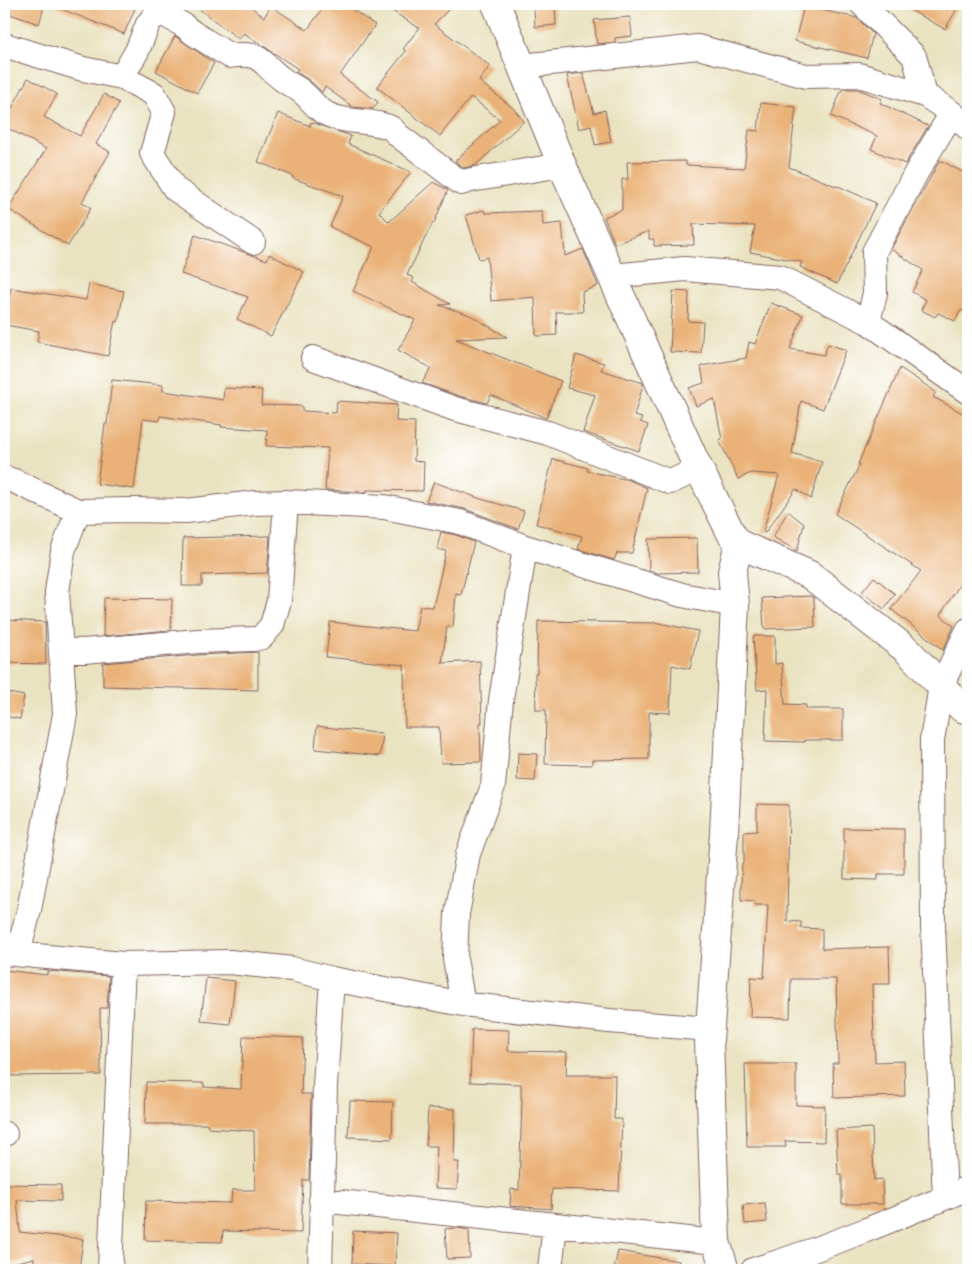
<svg xmlns="http://www.w3.org/2000/svg" width="972" height="1274" viewBox="0 0 972 1274" font-family="'Indie Flower',sans-serif">
  <style>
    .building { fill: #eab278 }
    .lines { fill: none; stroke-linecap: round; stroke-linejoin: round }
    .minor-casing { stroke: #826460; stroke-width: 26 }
    .tertiary-casing { stroke: #826460; stroke-width: 30 }
    .minor { stroke: #fff; stroke-width: 24 }
    .tertiary { stroke: #fff; stroke-width: 28 }
  </style>
  <rect width="100%" height="100%" fill="#fff"/>
  <filter id="ink" filterUnits="userSpaceOnUse"><feTurbulence type="fractalNoise" baseFrequency=".02" numOctaves="2"/><feDisplacementMap in="SourceGraphic" scale="10" xChannelSelector="R" yChannelSelector="G"/><feConvolveMatrix kernelMatrix="1 2 1 2 8 2 1 2 1" color-interpolation-filters="sRGB"/></filter>
  <filter id="wash" filterUnits="userSpaceOnUse"><feTurbulence type="fractalNoise" baseFrequency=".0096" numOctaves="4" result="noise"/><feDisplacementMap in="SourceGraphic" scale="20" xChannelSelector="R" yChannelSelector="G"/><feGaussianBlur stdDeviation="1.12" result="paint"/><feColorMatrix in="noise" values="0 0 0 0 0 0 0 0 0 0 0 0 0 0 0 0 0 1.4 0 .05"/><feComposite in="paint" operator="in"/></filter>
  <g filter="url(#wash)">
    <rect width="100%" height="100%" fill="#eae3c1"/>
    <g id="blocks">
      <!-- building -->
      <path class="building" d="M4,4h41l-6,20 -35,-12z
        M49,4h88l-13,30z
        M192,4h55l17,13 7,-11 36,24 19,-26h18l31,21 -35,50 38,27 -5,7 -20,-2 -28,-20 -3,5 -12,-11 -14,-9 2,-3 -54,-36 -5,6z
        M381,4h73l-20,20 56,42 -11,15 34,27 11,13 -48,44 -12,3 -9,-7 45,-41 -29,-23 -31,39 -63,-49 29,-36 -3,-2 16,-21z
        M899,4h61l-15,25z
        M555,5l1,20 -21,2 -1,-20z
        M804,6l53,12 16,16 -6,24 -72,-17z
        M630,17l2,19 -17,2v4l-18,2 -3,-24z
        M175,36l39,27 -17,30 -41,-22z
        M583,73l11,40 11,-3 6,32 -16,3 -4,-19 -12,3 -12,-54z
        M28,78l29,16 -13,23 36,19 24,-42 15,9 -23,41 14,8 -28,50 9,6 -23,38 -60,-37 38,-60 -42,-23v-3z
        M842,89h15l8,3 17,7 -2,4 48,23 -23,38 -34,-15 6,-13 -46,-20z
        M761,103l35,4 -7,60 49,20v-1l38,17 -39,81 -37,-17 2,-5 -52,-10 5,-26 -62,-2 1,21 -40,1v-7h-5v-8l-34,13 -11,-27 18,-7v-31h6l-1,-17 59,-1v4l58,3 5,-38 9,1z
        M278,113l32,13 1,-4 40,14 -3,8 63,28 -32,40 10,10 44,-40 15,8 -14,33 -1,-1 -26,53 7,3 -2,4 38,22 -11,1 31,10 37,22 -51,2 105,42 -15,37 -55,-23 -4,8 -28,-7 -37,-13 9,-15 -33,-18 17,-30 -62,-29 21,-44 -44,-20 13,-31 -51,-18 1,-2 -35,-14z
        M940,160l28,15v139l-7,-4 -6,11 -17,-8 -3,4 -14,-7 5,-10 -14,-8 11,-22 -32,-21z
        M484,210l1,3 57,-2 1,14 19,-2 3,33 18,-7 15,37 -16,6 1,20h-27l1,23 -21,1 -1,-39 -44,4 -4,-44 -8,2 -13,-44z
        M195,235l72,25 2,-6 35,18 -33,64 -34,-17 11,-22 -67,-23z
        M89,284l35,7 -6,31 -3,-1 -7,35 -71,-14 2,-11 -34,-6 6,-37 75,12z
        M673,291l16,1 -1,29 15,1 -2,31 -31,-1z
        M771,303l32,12 -13,34 34,6 4,-11 18,6 -23,59 -22,-8 -9,52 30,9 -11,37 -15,-10 -31,44 -2,-1 16,-57 -28,-2 -13,6 -19,-39 3,-1 -8,-40 -18,7 -7,-18 15,-5 -3,-17 45,-8 3,-16 6,2z
        M576,355l28,8 -3,7 42,13v2l-9,31 8,2 -2,4 8,3 -9,26 -56,-19 12,-37 -28,-7z
        M900,368l36,24 -3,5 35,19v156l-28,43 14,11 -11,24 -52,-41 30,-38 -86,-57 25,-50h-2z
        M112,380l51,5v6l60,9 1,-12 38,2 -1,15 41,1v5l34,2 1,-12 60,4 -1,16 19,1 -1,39 10,1 -1,29 -56,-1v2l-42,-2 3,-42 -62,-2 1,-16 -46,-3 1,-2 -62,-9 -1,5 -16,-2 -9,70 -37,-5 8,-60h2z
        M553,459l35,9 -1,3 42,9 18,8 -15,65h-15l-3,7 -36,-11 4,-13 -46,-12z
        M434,482l47,17 43,12 -6,18 -53,-20 -39,-8z
        M788,511l16,13 -7,27 -24,-14z
        M441,532l15,3 18,7 -13,53 -5,-1 -3,33 -6,-1 -5,37 38,-2 2,62h-2l1,39 -40,1 -2,-36h-34l-1,-62 -78,-8 4,-35 85,9 5,-25 13,1 13,-56 -9,-2z
        M270,536l-3,37 -65,2v11h-20l1,-48z
        M697,538l1,34 -40,1 -9,-3 -1,-31z
        M874,577l21,17 -11,15 -22,-17z
        M811,596l3,2 1,29 -51,2 -2,-31z
        M104,598l68,1 -1,31 -68,6z
        M4,620l41,2 1,42 -42,-1z
        M538,621l116,2v-1l44,9 -8,38 -18,-4 -2,48 -21,-1v47l-57,1v5l-47,-1 1,-54h-10l-1,-37h2z
        M753,636h22v28l7,-1 3,41 21,1v4h37v31h-38v2l-40,-1 2,-52 -10,1z
        M258,652v38l-155,-4v-23l96,-8z
        M4,692l20,4 -4,23 -16,-3z
        M317,726l66,8 -3,22 -65,-7z
        M518,753l19,1 -2,27 -18,-1z
        M757,804l32,1 -2,116 14,1v6l21,1v20l67,-2 1,37h-18l3,78 29,-1 1,35 -71,2 -1,-35h5l-2,-84h-45l-1,39 -40,-1 1,-40 13,1 4,-73h-13v-4l-14,-1v-14l1,-23h2v-31l13,-1z
        M844,828l60,1v45h-26v6l-34,-1z
        M4,970l43,5v-4l62,5 -2,32h-7l1,67 -97,1z
        M206,978l29,3 -5,43 -29,-3z
        M472,1029l37,1 -1,21 59,1 -1,23h49l-1,44h8l-3,72 -67,-2 -1,20 -41,-3 1,-17 8,1 3,-91h-1v-15l-51,-2z
        M243,1036l60,2 -2,56h10l-2,86h-6l-2,53 -78,-2 -1,11 -77,-2 1,-39 85,2 1,-13h23l-1,-59 -46,-3v-4h-63l1,-42 58,1v4l37,2z
        M745,1064h51v41l29,1 -1,36 -39,-1 1,6h-39z
        M350,1101l43,1 -1,37 -44,-2z
        M428,1108l27,1 -1,53h5l-2,27 -22,-1 2,-42h-11z
        M872,1128l2,52 8,-1 1,25h-41v-30h-4l-2,-44z
        M4,1184l57,1v16l-44,-1 3,32 63,7 -4,31h-46l1,-12 -30,7z
        M765,1203l2,19 -22,2 -2,-19z
        M457,1228l12,2 1,28 -23,1 -2,-30z
        M353,1231l44,2 -2,33 -43,-2z
        M618,1251l61,10 -1,9h-64z"/>
    </g>
  </g>
  <g filter="url(#ink)">
    <use href="#blocks" fill-opacity="0" stroke="#826460" stroke-width="1"/>
    <g class="lines">
      <defs>
        <path id="minor" d="M862,4l52,52 11,39 27,18 16,15
          M158,11l25,14 10,8 37,23c33,-5 30,7 52,23 6,5 14,8 20,13 9,7 14,17 25,22 19,10 45,5 64,14 3,2 5,6 8,8l62,47 10,-3 91,-15
          M4,45l79,24 39,8 15,-26 11,-27 10,-13 3,-7
          M522,66l176,-19 108,29 53,-1 66,20
          M122,77l32,17 10,18 -12,41 23,36 78,53
          M612,276l73,-7 95,8 88,45 100,70
          M868,322l7,-29 -1,-41 42,-79 36,-60
          M313,358l142,51 93,24 122,49 29,-13
          M4,478l10,3 64,30 54,-1 54,1 69,-8 31,-1 98,5 76,15 65,25 157,48 53,10
          M61,650l23,1 114,-10 56,-2 8,-2 10,-12 7,-24 7,-99
          M4,953l119,11 107,-2 62,7 40,10
          M18,954l11,-44 36,-196 -8,-122 6,-41 15,-40
          M463,1004l-8,-45 2,-45 11,-60 25,-68 8,-86 24,-153
          M4,1134h1
          M945,1198l-12,-272 -1,-186 9,-54 27,-56
          M321,1200l395,42
          M110,1270l13,-306
          M320,1270l5,-184 7,-107 131,25 146,17 101,8
          M550,1270l5,-45
          M753,1270c73,-22 144,-52 215,-82"/>
        <path id="tertiary" d="M496,4l66,161 131,292 38,76 8,11 -7,28 3,33 -11,228 -15,208 7,201 9,28
          M739,544l71,31 97,75 55,58 6,2"/>
      </defs>
      <!-- minor casing -->
      <use href="#minor" class="minor-casing"/>
      <!-- tertiary casing -->
      <use href="#tertiary" class="tertiary-casing"/>
      <!-- minor -->
      <use href="#minor" class="minor"/>
      <!-- tertiary -->
      <use href="#tertiary" class="tertiary"/>
    </g>
  </g>
  <!-- margin -->
  <rect width="972" height="1274" fill="none" stroke="#fff" stroke-width="20"/>
</svg>
